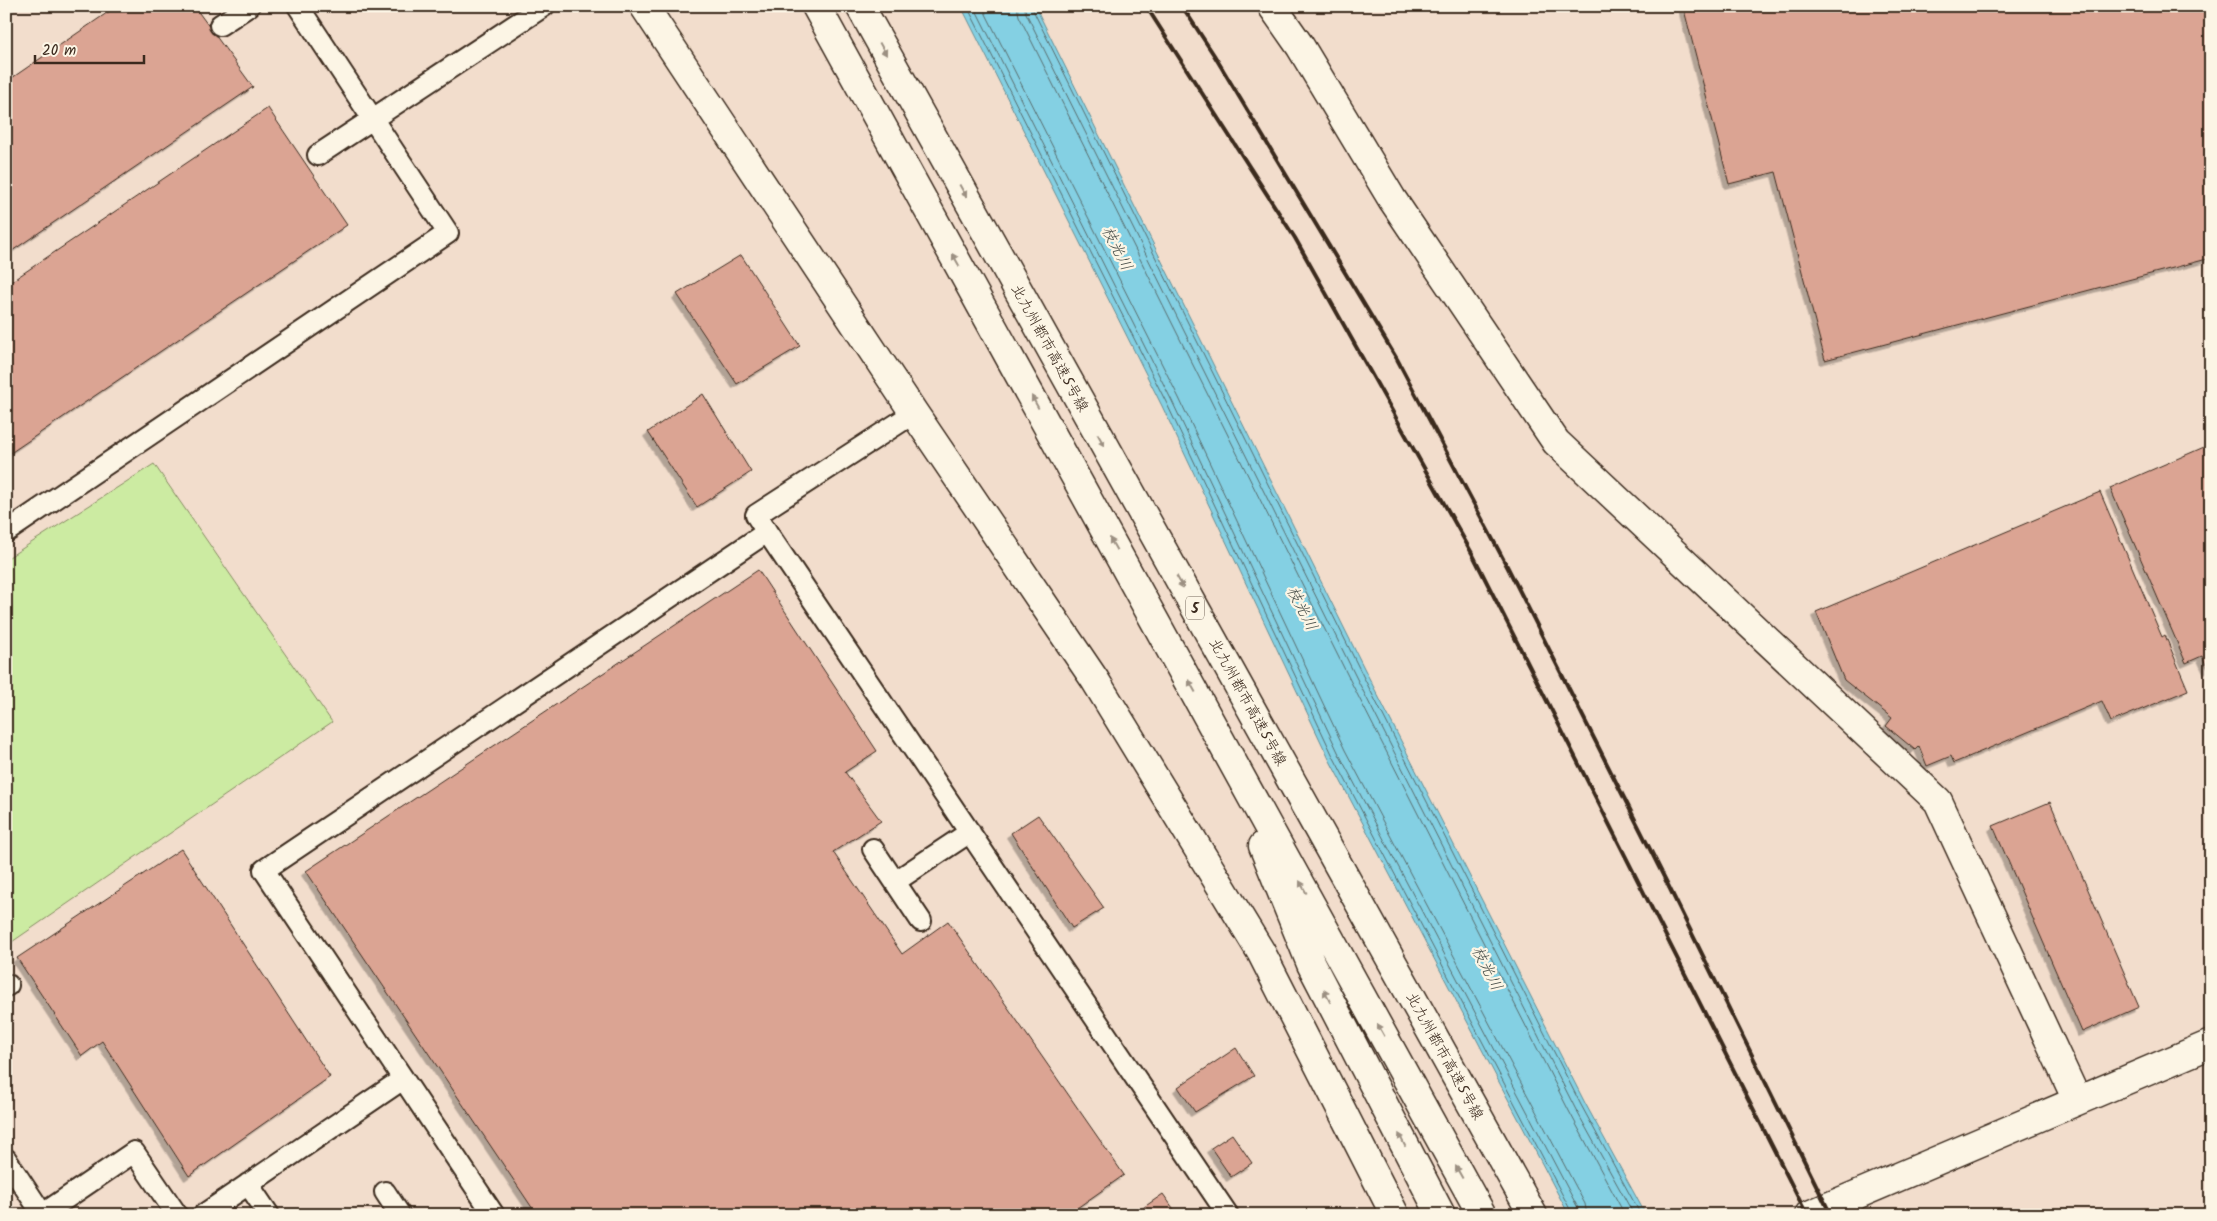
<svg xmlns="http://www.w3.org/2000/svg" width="2217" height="1221" viewBox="0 0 2217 1221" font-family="Kalam,'Klee One',sans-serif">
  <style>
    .green { fill: #cceba2; stroke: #848a60 }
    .water { fill: #84d0e3; stroke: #678e94 }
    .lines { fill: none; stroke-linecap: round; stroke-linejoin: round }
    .shore { stroke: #586c6d; stroke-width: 1 }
    .building { fill: #dba493; stroke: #3b2a1e; filter: url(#shadow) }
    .service-casing { stroke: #3b2a1e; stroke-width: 24 }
    .minor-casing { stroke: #3b2a1e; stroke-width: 31 }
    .tertiary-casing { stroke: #3b2a1e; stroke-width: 31 }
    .motorway-casing { stroke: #3b2a1e; stroke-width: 31 }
    .service { stroke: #fcf5e5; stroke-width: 20 }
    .minor { stroke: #fcf5e5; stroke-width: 28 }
    .tertiary { stroke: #fcf5e5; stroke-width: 28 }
    .motorway { stroke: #fcf5e5; stroke-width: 28 }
    .rail { stroke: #3b2a1e; stroke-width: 4 }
    .oneway { fill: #9c9082 }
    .labels { text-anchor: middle; stroke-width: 4.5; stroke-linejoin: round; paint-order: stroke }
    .shield { fill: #fcf5e5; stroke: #75675a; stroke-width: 1 }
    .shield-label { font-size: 14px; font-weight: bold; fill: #3b2a1e }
    .street-label { font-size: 15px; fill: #3b2a1e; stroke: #fcf5e5 }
    .water-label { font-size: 16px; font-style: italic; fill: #4d544f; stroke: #fcf5e5 }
  </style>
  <defs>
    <filter id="shadow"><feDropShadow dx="-4.5" dy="4.5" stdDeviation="0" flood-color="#0004"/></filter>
  </defs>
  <rect width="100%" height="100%" fill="#f2ddcc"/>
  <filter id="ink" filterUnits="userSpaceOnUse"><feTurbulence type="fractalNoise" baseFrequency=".02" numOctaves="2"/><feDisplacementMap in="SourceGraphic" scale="10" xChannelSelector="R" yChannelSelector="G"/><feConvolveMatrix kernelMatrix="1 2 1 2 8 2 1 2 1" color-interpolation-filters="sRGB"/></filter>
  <g filter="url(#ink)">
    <!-- green -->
    <path class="green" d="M154,464l178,258 -326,224v-387z"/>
    <!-- water -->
    <path class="water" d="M961,6h74l332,668 218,429 61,112h-77l-240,-456 -167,-353z"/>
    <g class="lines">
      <!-- shore -->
      <path class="shore" d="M967,6l200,398 166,352 240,459
        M974,6l198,395 167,353 239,454 1,7
        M982,6l197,392 166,352 240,454 2,11
        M1017,6l2,10 332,666 218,429 56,104
        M1024,6l2,7 331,666 218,429 59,107
        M1031,6l332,670 218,429 60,110"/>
    </g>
    <!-- building -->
    <path class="building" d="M117,6h77l59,81 -247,168v-173z
      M1683,6h528v252l-386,102 -49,-188 -47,12z
      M268,108l79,117 -341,231v-171z
      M741,255l59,91 -63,38 -60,-90z
      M703,394l48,78 -54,35 -49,-75z
      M2211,444v224l-3,1 -6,-13 -16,7 -76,-175z
      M2100,492l62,145 3,-2 23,55 -77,32 -9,-21 -148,62 -3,-7 -24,10 -8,-20 -4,4 -29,-24 6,-8 -48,-38 -28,-68z
      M758,570l119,181 -32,21 36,49 -48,31 69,102 46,-33 176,254 -47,33 5,7h-545l-231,-344z
      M2050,802l89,205 -57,25 -89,-206z
      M1038,815l66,93 -32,20 -61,-95z
      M181,849l149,228 -141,99 -87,-135 -20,15 -65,-98z
      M1236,1048l18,28 -59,36 -17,-25z
      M1232,1134l20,29 -21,14 -20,-29z
      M1163,1194l15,21h-39l-2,-3z"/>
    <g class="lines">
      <defs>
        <path id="service" d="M220,25l29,-19
          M318,155l226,-149
          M6,532l442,-299 -150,-227
          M767,532l461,683
          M873,849l48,72
          M896,881l74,-49
          M6,986l2,-1
          M6,1159l37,56
          M248,1184l21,31
          M385,1192l15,23
          M43,1214l91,-62 43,63
          M203,1215l200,-136
          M494,1215l-230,-345 503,-338 -11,-17 158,-102"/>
        <path id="minor" d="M1272,6l28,40 92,153 164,243 382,359 139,299"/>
        <path id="tertiary" d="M644,6l270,407 181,267 166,272 134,263
          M1809,1215l402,-171"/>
        <path id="motorway" d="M816,6l666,1209
          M860,6l673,1209
          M1263,846l48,118 130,251"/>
      </defs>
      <!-- service casing -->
      <use href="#service" class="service-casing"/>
      <!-- minor casing -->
      <use href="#minor" class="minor-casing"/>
      <!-- tertiary casing -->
      <use href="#tertiary" class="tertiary-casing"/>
      <!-- motorway casing -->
      <use href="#motorway" class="motorway-casing"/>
      <!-- service -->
      <use href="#service" class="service"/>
      <!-- minor -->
      <use href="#minor" class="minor"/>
      <!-- tertiary -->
      <use href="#tertiary" class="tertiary"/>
      <!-- motorway -->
      <use href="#motorway" class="motorway"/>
      <!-- rail -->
      <path class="rail" d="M1146,6l149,232 178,317 334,660
        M1182,6l32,49 183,304 111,209 157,311 166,336"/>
    </g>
    <!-- one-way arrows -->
    <defs><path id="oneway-solid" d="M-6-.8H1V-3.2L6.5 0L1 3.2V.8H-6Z" transform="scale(1.25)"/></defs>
    <g class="oneway">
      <use href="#oneway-solid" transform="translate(883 49) rotate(61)"/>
      <use href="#oneway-solid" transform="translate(963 191) rotate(61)"/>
      <use href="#oneway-solid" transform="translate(956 260) rotate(-119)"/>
      <use href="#oneway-solid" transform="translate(1035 402) rotate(-119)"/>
      <use href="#oneway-solid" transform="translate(1101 440) rotate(61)"/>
      <use href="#oneway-solid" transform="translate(1113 544) rotate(-119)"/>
      <use href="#oneway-solid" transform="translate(1180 582) rotate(61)"/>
      <use href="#oneway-solid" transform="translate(1192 686) rotate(-119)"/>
      <use href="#oneway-solid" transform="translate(1303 887) rotate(-119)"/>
      <use href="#oneway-solid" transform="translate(1327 996) rotate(-117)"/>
      <use href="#oneway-solid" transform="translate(1381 1030) rotate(-119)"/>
      <use href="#oneway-solid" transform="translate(1402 1140) rotate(-117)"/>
      <use href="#oneway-solid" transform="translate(1459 1172) rotate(-119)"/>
    </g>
  </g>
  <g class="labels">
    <!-- shield labels -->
    <rect class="shield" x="1186" y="596.5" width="18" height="23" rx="4"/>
    <g class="shield-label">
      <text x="1195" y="613">5</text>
    </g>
    <!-- street labels -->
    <g class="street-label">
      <text transform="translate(1050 348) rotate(61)" y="5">北九州都市高速5号線</text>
      <text transform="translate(1248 702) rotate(61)" y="5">北九州都市高速5号線</text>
      <text transform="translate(1445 1056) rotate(61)" y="5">北九州都市高速5号線</text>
    </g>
    <!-- water labels -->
    <g class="water-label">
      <text transform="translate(1118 248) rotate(63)" y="6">枝光川</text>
      <text transform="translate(1303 608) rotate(63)" y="6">枝光川</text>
      <text transform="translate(1488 968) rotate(63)" y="6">枝光川</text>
    </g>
  </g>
  <!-- margin -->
  <rect width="2217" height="1221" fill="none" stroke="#fcf5e5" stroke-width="25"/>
  <rect x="12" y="12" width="2192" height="1196" fill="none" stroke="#3b2a1e" stroke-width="2" filter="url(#ink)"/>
  <!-- scale -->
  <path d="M35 55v8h109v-8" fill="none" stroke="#3b2a1e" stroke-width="2.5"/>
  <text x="42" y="55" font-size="15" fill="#3b2a1e" stroke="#fcf5e5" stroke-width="4" paint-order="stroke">20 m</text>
</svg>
